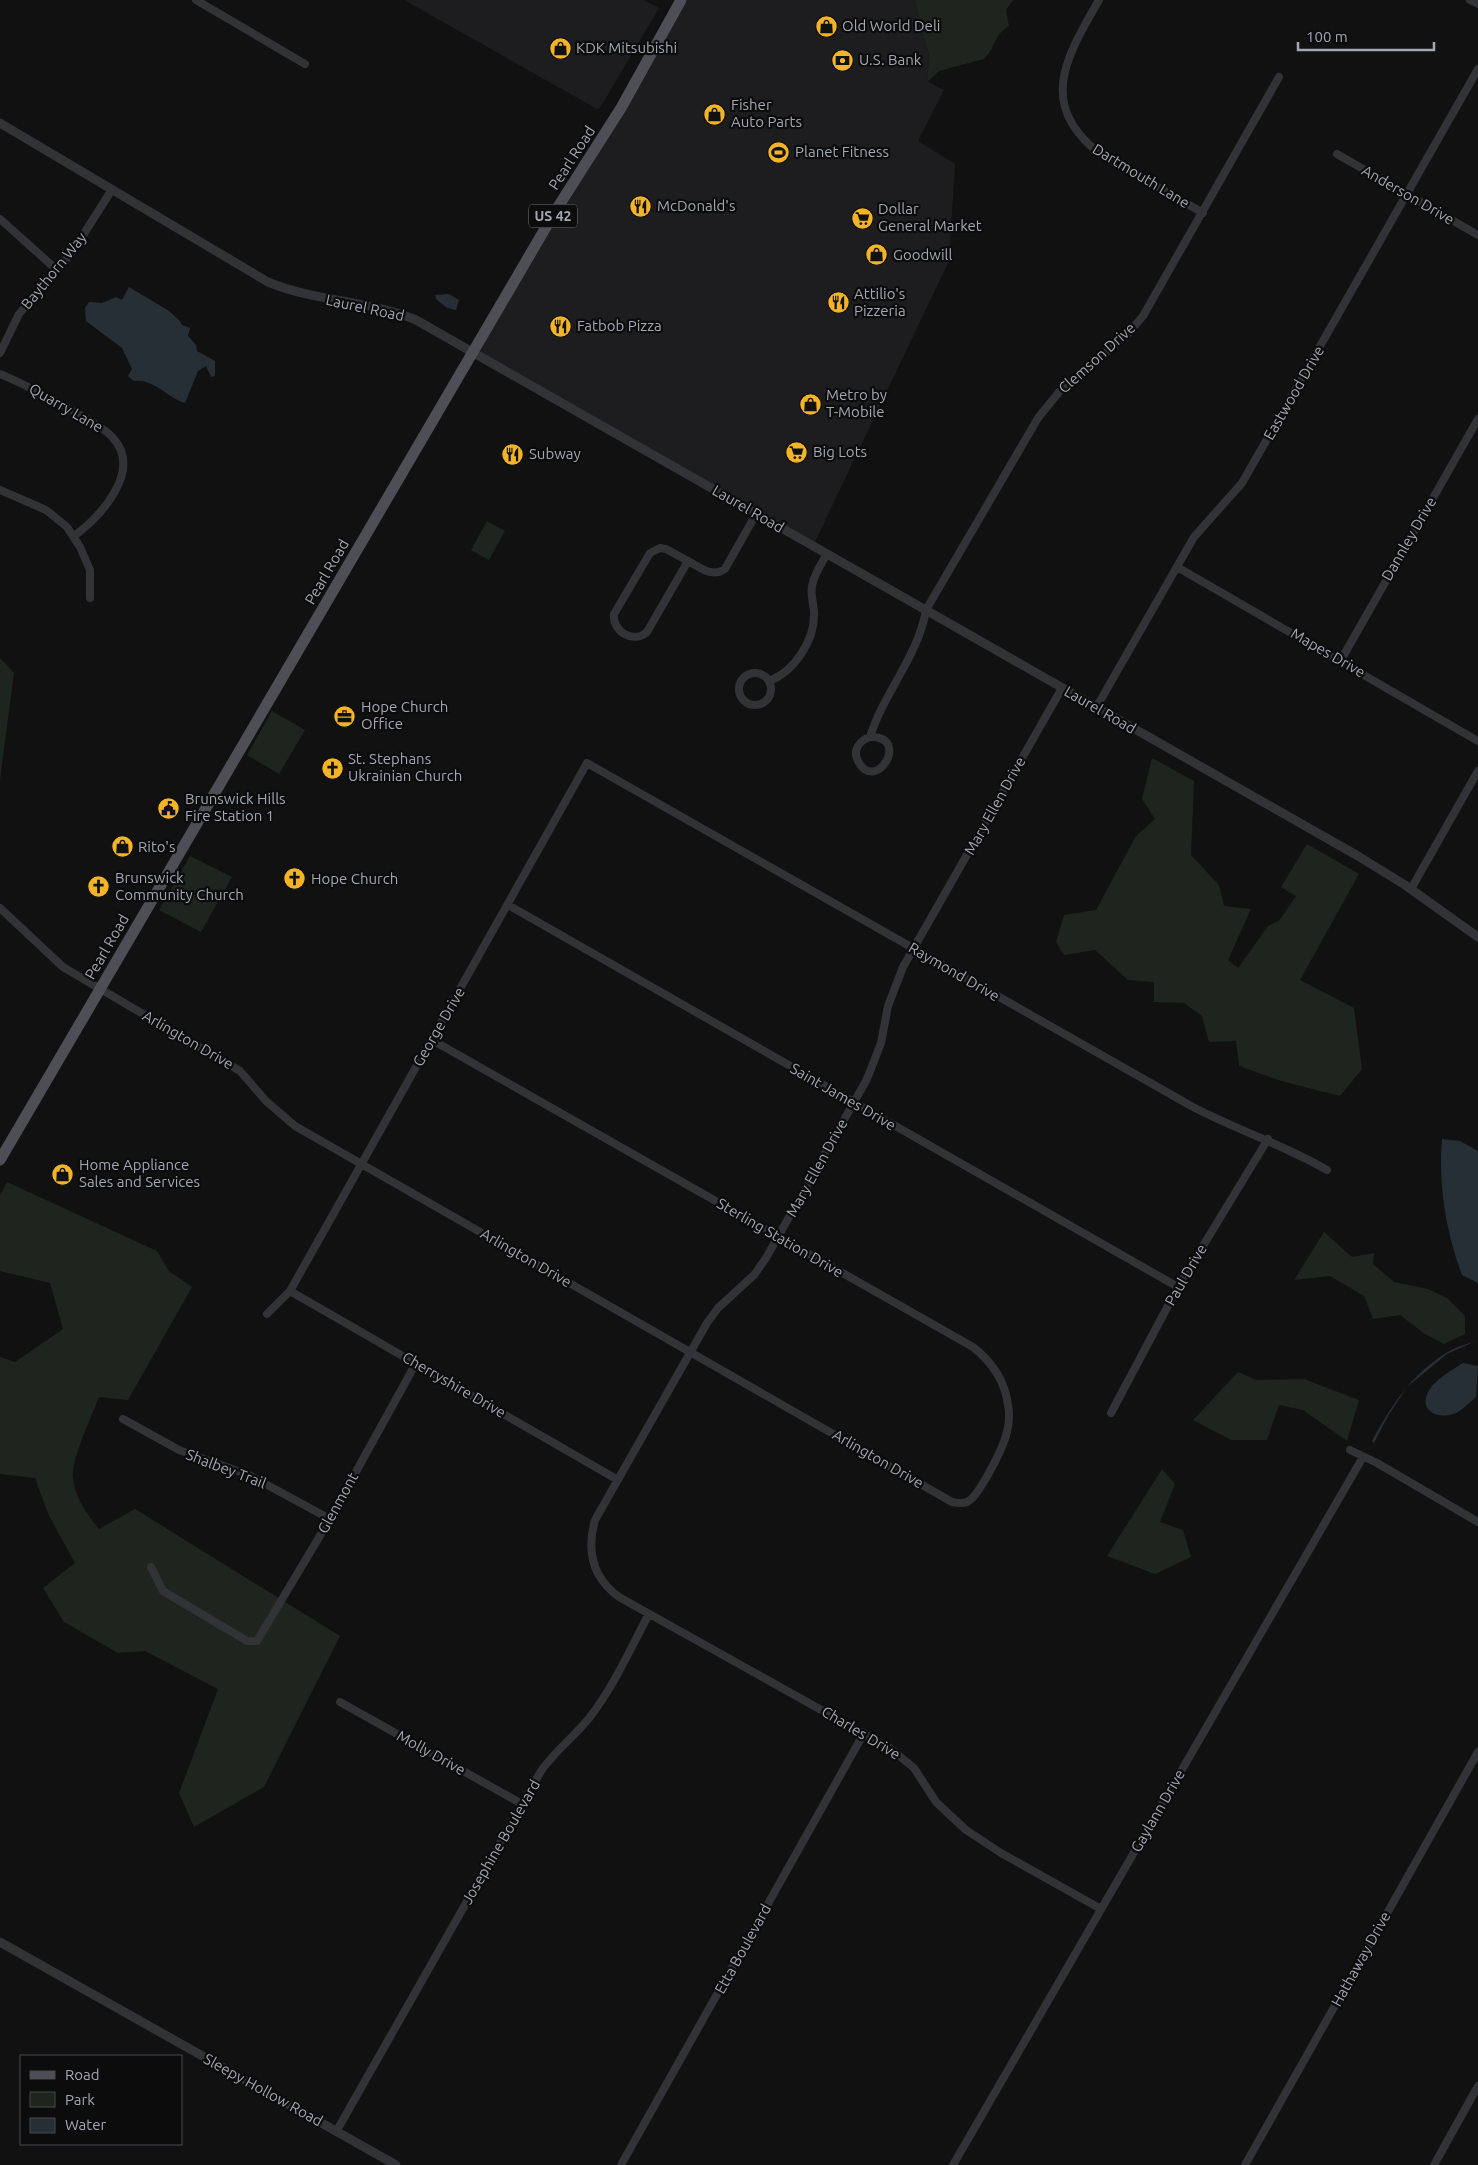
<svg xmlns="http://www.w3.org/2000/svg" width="1478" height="2165" viewBox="0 0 1478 2165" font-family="Ubuntu,sans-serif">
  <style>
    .built { fill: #1d1d1f }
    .green { fill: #1d251e }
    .water { fill: #272f36 }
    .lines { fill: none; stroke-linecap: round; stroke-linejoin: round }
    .minor { stroke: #323337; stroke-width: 8 }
    .tertiary { stroke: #323337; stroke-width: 9 }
    .primary { stroke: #4e4f56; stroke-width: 11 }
    .labels { text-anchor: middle; stroke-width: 4.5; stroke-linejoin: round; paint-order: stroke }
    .shield { fill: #0c0c0d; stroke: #757881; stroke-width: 1 }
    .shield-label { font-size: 14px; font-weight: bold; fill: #a2a7b3 }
    .poi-label { font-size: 15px; fill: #a2a7b3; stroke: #0c0c0d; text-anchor: start }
    .street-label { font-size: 15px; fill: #a2a7b3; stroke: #0c0c0d }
  </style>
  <rect width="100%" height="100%" fill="#111112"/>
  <!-- built -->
  <path class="built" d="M404,0h239l16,8 -59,100 -3,1z
    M681,0h233l3,2 12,54 -2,25 17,9 -26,51 37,23 -6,97 -136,285 -339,-193z"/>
  <!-- green -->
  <path class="green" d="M915,0h98l-7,10 3,16c-17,11 -12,20 -25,33l-45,12 -12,11 2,-26z
    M487,521l18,10 -16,29 -18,-10z
    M0,658l14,15 -14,107z
    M272,711l33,19 -26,44 -32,-19z
    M1152,758l42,23 -3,74 28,30 5,21 27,3 -23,51 10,8 30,-42 11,-5 17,-25 -15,-9 26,-43 52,30 -59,106 54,28 8,61 -22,27 -59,-15 -42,-15 -3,-25 -27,1 -7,-26 -18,-13 -30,-1v-20l-26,-2 -33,-30 -31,5 -8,-13 8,-27 32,-5 40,-74 19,-17 -13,-20z
    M190,856l42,21 -31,55 -42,-22z
    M7,1182l150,69 12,20 23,16 -64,113 -29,-3c-7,19 -28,62 -26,81 2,20 14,36 26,51l36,-20 205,127 -76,151 -70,40 -15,-34 39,-104 -73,-38 -27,2 -54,-31 -21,-34 32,-25 -26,-47 -14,-38 -35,-4v-117l15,5 48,-33 -13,-46 -50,-12v-76z
    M1324,1232l28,25 22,-4 -1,11 21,18 34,7 19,9 18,18v18l-21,10 -19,-10 -25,-19 -27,4 -9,-23 -34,-20 -36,4z
    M1238,1372l18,8 48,-1 55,21 -12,41 -44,-31 -24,-5 -12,35h-36l-38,-20z
    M1162,1469l13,15 -15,38 23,8 8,27 -36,17 -48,-18z"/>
  <!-- water -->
  <path class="water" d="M129,287l40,24 11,10 2,4 8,3 -2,8 8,9 1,6 18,10v15l-4,1 -5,-11 -8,5 -13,32c-17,-5 -32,-25 -51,-22l-6,-5 4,-7 -10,-21 -36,-27 -1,-13 4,-6 13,1 14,-6 6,3z
    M449,294l10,6 -3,10 -9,-2 -11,-9 -1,-4z
    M1442,1139l18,2 18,10v132l-16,-8c-16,-43 -24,-91 -20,-136z
    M1478,1340l-31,14 -40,33 -19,29 -14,27 -2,-2c19,-35 39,-66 74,-88 9,-6 22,-9 32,-13z
    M1463,1363l15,3 -2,31c-6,5 -12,11 -18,15 -11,7 -36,4 -32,-14 3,-15 24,-27 37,-35z"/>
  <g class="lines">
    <!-- minor -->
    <path class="minor" d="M196,0l109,64
      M1099,0c-32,56 -63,104 1,154l103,59
      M1470,0l8,4
      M1337,154l141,81
      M0,219l57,51
      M0,353l19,-39 54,-63 38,-60
      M0,374c29,12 55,27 82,42 10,7 23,12 31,22 30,33 -13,79 -39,98
      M0,490l46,20 21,17 13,20 10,23v28
      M660,548l6,1 22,12 -41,71c-13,12 -35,0 -33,-18l36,-61z
      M688,561c13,7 24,17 37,8l31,-55
      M1177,567l301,174
      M1341,660l137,-241
      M739 689a16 16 0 1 1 32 0a16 16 0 1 1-32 0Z
      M769,681c25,-9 46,-41 45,-68 0,-9 -4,-18 -2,-27 2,-12 9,-22 15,-32
      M1062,688l-159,279 -15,39 -7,37 -14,36 -101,179 -12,17 -36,33 -11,15 -112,197c-9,32 -2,58 24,77l272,152 23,19 22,34 30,28 35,23 100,56
      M1096,708l98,-171 48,-54 236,-414
      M870,737c42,-1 5,58 -12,24 -6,-11 2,-21 12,-24 14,-45 48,-80 56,-127l112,-192 21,-26 68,-57 16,-19 136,-239
      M1411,889l67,-118
      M508,905l670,382
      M0,908l63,59 177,104 26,30 29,25 657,376c5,1 10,2 15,0 12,-5 35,-53 39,-66 3,-10 4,-21 2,-31 -3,-24 -16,-43 -35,-58l-541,-307
      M290,1291l328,189
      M267,1314l23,-23 297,-528 606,344c44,23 91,38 134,63
      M1111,1413l67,-126 90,-148
      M123,1419l56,31 70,25 81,44
      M1350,1450l27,13 101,59
      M151,1567l12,24 84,50h10l73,-122 86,-156
      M340,1702l182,102
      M336,2132l205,-361c14,-20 34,-35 49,-54 24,-31 40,-68 59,-103
      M621,2165l243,-432
      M953,2165l410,-708
      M1245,2165l233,-413
      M1434,2165l44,-79"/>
    <!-- tertiary -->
    <path class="tertiary" d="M0,123l268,159c48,20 100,18 148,38l942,536 47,29 73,52
      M0,1942l396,223"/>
    <!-- primary -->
    <path class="primary" d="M0,1160l556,-950 65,-102 60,-108"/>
  </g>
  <!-- icons -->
  <defs>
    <symbol id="shop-disc" viewBox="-11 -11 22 22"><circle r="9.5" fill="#f4b428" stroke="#0c0c0d"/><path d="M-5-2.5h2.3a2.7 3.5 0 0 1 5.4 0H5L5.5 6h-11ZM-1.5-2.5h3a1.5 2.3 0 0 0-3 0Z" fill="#111"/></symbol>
    <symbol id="bank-disc" viewBox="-11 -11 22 22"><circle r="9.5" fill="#f4b428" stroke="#0c0c0d"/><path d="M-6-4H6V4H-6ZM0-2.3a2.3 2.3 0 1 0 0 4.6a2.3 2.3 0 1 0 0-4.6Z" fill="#111"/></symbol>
    <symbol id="stadium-disc" viewBox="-11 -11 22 22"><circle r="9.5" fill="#f4b428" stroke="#0c0c0d"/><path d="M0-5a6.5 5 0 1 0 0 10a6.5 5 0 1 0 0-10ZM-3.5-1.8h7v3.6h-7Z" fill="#111"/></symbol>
    <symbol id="restaurant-disc" viewBox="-11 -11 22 22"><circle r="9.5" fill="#f4b428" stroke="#0c0c0d"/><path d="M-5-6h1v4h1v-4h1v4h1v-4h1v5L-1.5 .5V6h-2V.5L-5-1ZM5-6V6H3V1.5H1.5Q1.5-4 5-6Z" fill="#111"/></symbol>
    <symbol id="supermarket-disc" viewBox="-11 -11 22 22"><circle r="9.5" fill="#f4b428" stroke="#0c0c0d"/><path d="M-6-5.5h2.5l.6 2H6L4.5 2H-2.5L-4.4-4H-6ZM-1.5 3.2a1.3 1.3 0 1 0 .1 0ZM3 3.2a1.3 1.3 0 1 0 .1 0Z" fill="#111"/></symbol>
    <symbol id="office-disc" viewBox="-11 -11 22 22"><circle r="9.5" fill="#f4b428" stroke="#0c0c0d"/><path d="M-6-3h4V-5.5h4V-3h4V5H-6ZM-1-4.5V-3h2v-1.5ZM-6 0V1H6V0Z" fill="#111"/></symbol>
    <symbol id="church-disc" viewBox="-11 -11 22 22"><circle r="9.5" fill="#f4b428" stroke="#0c0c0d"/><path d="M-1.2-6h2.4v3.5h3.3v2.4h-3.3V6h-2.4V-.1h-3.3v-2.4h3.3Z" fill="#111"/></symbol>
    <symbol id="civic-disc" viewBox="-11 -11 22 22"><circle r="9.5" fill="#f4b428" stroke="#0c0c0d"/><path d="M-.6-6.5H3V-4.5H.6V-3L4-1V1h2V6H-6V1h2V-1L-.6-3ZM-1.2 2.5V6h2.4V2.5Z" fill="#111"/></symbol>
  </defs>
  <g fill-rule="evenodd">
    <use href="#shop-disc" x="814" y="14" width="25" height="25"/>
    <use href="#shop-disc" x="548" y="36" width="25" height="25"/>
    <use href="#bank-disc" x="830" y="48" width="25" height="25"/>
    <use href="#shop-disc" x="702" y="102" width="25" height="25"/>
    <use href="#stadium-disc" x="766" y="140" width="25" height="25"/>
    <use href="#restaurant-disc" x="628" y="194" width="25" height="25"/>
    <use href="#supermarket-disc" x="850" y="206" width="25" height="25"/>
    <use href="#shop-disc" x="864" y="242" width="25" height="25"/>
    <use href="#restaurant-disc" x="826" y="290" width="25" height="25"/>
    <use href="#restaurant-disc" x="548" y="314" width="25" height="25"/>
    <use href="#shop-disc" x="798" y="392" width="25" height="25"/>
    <use href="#supermarket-disc" x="784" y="440" width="25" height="25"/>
    <use href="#restaurant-disc" x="500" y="442" width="25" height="25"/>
    <use href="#office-disc" x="332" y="704" width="25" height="25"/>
    <use href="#church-disc" x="320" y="756" width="25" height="25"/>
    <use href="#civic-disc" x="156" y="796" width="25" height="25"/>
    <use href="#shop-disc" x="110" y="834" width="25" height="25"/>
    <use href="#church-disc" x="282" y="866" width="25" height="25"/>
    <use href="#church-disc" x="86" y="874" width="25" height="25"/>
    <use href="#shop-disc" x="50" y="1162" width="25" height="25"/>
  </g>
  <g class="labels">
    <!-- shield labels -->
    <rect class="shield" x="529" y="204.5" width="48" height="23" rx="4"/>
    <g class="shield-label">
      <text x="553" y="221">US 42</text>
    </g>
    <!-- poi labels -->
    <g class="poi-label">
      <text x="842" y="31">Old World Deli</text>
      <text x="576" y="53">KDK Mitsubishi</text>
      <text x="859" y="65">U.S. Bank</text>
      <text x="731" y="110">Fisher<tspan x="731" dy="17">Auto Parts</tspan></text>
      <text x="795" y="157">Planet Fitness</text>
      <text x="657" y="211">McDonald's</text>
      <text x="878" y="214">Dollar<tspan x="878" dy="17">General Market</tspan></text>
      <text x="893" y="260">Goodwill</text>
      <text x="854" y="299">Attilio's<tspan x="854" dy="17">Pizzeria</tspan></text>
      <text x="577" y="331">Fatbob Pizza</text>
      <text x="826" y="400">Metro by<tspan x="826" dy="17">T-Mobile</tspan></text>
      <text x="813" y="457">Big Lots</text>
      <text x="529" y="459">Subway</text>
      <text x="361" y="712">Hope Church<tspan x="361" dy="17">Office</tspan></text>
      <text x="348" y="764">St. Stephans<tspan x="348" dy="17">Ukrainian Church</tspan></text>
      <text x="185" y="804">Brunswick Hills<tspan x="185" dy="17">Fire Station 1</tspan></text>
      <text x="138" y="852">Rito's</text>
      <text x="115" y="883">Brunswick<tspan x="115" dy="17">Community Church</tspan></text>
      <text x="311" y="884">Hope Church</text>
      <text x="79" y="1170">Home Appliance<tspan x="79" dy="17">Sales and Services</tspan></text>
    </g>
    <!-- street labels -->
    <g class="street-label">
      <text transform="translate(572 158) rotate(-57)" y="5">Pearl Road</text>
      <text transform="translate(1141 176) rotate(31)" y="5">Dartmouth Lane</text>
      <text transform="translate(1408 195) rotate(30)" y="5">Anderson Drive</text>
      <text transform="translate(54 271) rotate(-51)" y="5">Baythorn Way</text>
      <text transform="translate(365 308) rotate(12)" y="5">Laurel Road</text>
      <text transform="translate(1097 358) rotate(-42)" y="5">Clemson Drive</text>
      <text transform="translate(1294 393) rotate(-60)" y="5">Eastwood Drive</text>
      <text transform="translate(66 408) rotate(30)" y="5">Quarry Lane</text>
      <text transform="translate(748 509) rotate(30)" y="5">Laurel Road</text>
      <text transform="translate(1409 539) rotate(-60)" y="5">Dannley Drive</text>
      <text transform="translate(327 572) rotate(-60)" y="5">Pearl Road</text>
      <text transform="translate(1328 653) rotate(30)" y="5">Mapes Drive</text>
      <text transform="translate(1100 710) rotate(30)" y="5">Laurel Road</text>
      <text transform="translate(995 806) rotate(-61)" y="5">Mary Ellen Drive</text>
      <text transform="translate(107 947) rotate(-60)" y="5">Pearl Road</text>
      <text transform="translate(954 972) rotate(30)" y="5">Raymond Drive</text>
      <text transform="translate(439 1027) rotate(-60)" y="5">George Drive</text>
      <text transform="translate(188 1040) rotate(30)" y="5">Arlington Drive</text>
      <text transform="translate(843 1097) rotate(30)" y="5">Saint James Drive</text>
      <text transform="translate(817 1168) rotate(-61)" y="5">Mary Ellen Drive</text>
      <text transform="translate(780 1238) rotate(30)" y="5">Sterling Station Drive</text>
      <text transform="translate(526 1258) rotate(30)" y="5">Arlington Drive</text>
      <text transform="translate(1186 1275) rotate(-60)" y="5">Paul Drive</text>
      <text transform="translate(454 1385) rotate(30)" y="5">Cherryshire Drive</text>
      <text transform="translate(878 1459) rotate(30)" y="5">Arlington Drive</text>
      <text transform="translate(226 1469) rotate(21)" y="5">Shalbey Trail</text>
      <text transform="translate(338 1503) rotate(-61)" y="5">Glenmont</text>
      <text transform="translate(861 1733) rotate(31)" y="5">Charles Drive</text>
      <text transform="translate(431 1753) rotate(29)" y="5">Molly Drive</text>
      <text transform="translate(1158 1811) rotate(-60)" y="5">Gaylann Drive</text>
      <text transform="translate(501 1842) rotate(-60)" y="5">Josephine Boulevard</text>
      <text transform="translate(743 1949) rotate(-61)" y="5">Etta Boulevard</text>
      <text transform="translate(1361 1959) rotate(-61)" y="5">Hathaway Drive</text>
      <text transform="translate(263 2090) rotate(29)" y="5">Sleepy Hollow Road</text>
    </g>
  </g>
  <!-- legend -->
  <rect x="20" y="2055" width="162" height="90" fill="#0c0c0d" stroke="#484a4f"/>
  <rect x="30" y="2071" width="25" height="8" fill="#4e4f56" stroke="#484a4f"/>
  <text x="65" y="2080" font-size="15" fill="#a2a7b3">Road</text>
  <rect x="30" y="2092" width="25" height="15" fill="#1d251e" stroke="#484a4f"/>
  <text x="65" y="2105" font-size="15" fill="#a2a7b3">Park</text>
  <rect x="30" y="2118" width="25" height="15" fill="#272f36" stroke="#484a4f"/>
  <text x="65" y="2130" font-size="15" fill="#a2a7b3">Water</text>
  <!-- scale -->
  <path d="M1298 42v8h136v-8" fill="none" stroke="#a2a7b3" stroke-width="2.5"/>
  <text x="1306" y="42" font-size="15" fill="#a2a7b3" stroke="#0c0c0d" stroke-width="4" paint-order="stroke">100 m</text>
</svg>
